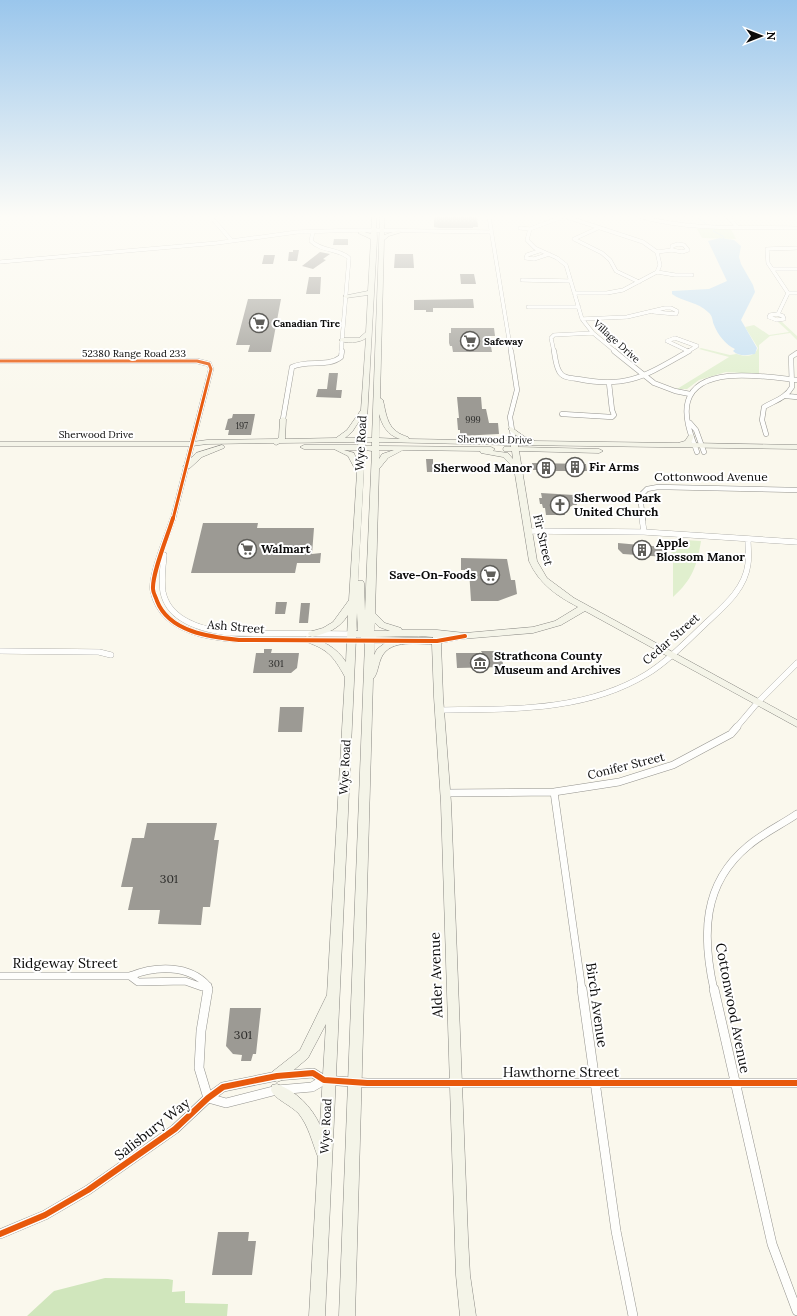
<svg xmlns="http://www.w3.org/2000/svg" width="797" height="1316" viewBox="0 0 797 1316" font-family="Lora,serif">
  <style>
    .green { fill: #e0efce }
    .forest { fill: #d0e6bc }
    .water { fill: #c5e0f3 }
    .lines { fill: none; stroke-linecap: round; stroke-linejoin: round }
    .stream { stroke: #c5e0f3; stroke-width: 1 }
    .building { fill: #9c9a94 }
    .street-far4-casing { stroke: #93928d; stroke-width: 4 }
    .street-far3-casing { stroke: #93928d; stroke-width: 5.5 }
    .street-far2-casing { stroke: #93928d; stroke-width: 6 }
    .street-far1-casing { stroke: #93928d; stroke-width: 8 }
    .street-casing { stroke: #93928d; stroke-width: 10 }
    .secondary-casing { stroke: #898883; stroke-width: 1 }
    .street-far4 { stroke: #fefefc; stroke-width: 3.5 }
    .street-far3 { stroke: #fefefc; stroke-width: 4.5 }
    .street-far2 { stroke: #fefefc; stroke-width: 5.5 }
    .street-far1 { stroke: #fefefc; stroke-width: 7 }
    .street { stroke: #fefefc; stroke-width: 9 }
    .secondary { fill: #f4f4e8; fill-rule: evenodd }
    .cycleway-far2-casing { stroke: #fff; stroke-width: 5 }
    .cycleway-far1-casing { stroke: #fff; stroke-width: 6 }
    .cycleway-casing { stroke: #fff; stroke-width: 8 }
    .cycleway-far2 { stroke: #e8590c; stroke-width: 3 }
    .cycleway-far1 { stroke: #e8590c; stroke-width: 4 }
    .cycleway { stroke: #e8590c; stroke-width: 6 }
    .labels { text-anchor: middle; stroke-width: 4; stroke-linejoin: round; paint-order: stroke }
    .far-number-label { font-size: 9px; fill: #2f2f2d }
    .far-poi-label { font-size: 10px; font-weight: bold; fill: #0b0b0b; stroke: #fff; text-anchor: start }
    .far-street-label { font-size: 10px; fill: #0b0b0b; stroke: #fff }
    .number-label { font-size: 10px; fill: #2f2f2d }
    .street-label { font-size: 12px; fill: #0b0b0b; stroke: #fff }
    .poi-label { font-size: 12px; font-weight: bold; fill: #0b0b0b; stroke: #fff; text-anchor: start }
    .near-number-label { font-size: 12px; fill: #2f2f2d }
    .near-street-label { font-size: 14px; fill: #0b0b0b; stroke: #fff }
  </style>
  <rect width="100%" height="100%" fill="#faf8ed"/>
  <!-- green -->
  <path class="green" d="M697,229h34l5,10 -34,-1z
    M778,322h4l15,14v4l-7,-7 -20,3 -11,9v29l-33,-2 -27,8 -12,9h-10l52,-32 -30,-8 2,-1 29,7 6,-1 -1,-1c8,4 19,5 23,-5l-13,-21 9,-2 15,10 20,-3z
    M669,539l32,2c-4,25 -9,39 -28,56v-35z"/>
  <!-- forest -->
  <path class="forest" d="M105,1278l63,1 5,1 -1,12 13,-1v12l43,1 -1,12h-200l27,-25z"/>
  <!-- water -->
  <path class="water" d="M720,238l14,2 7,6 -2,11 2,7 12,21 2,7 -14,28 16,28 -2,6c-7,1 -16,3 -22,-3l2,-2c-9,-4 -17,-14 -21,-24 -2,-5 -1,-9 -6,-13 -10,-10 -25,-10 -36,-18v-3l37,-2 18,-8 -19,-40z"/>
  <g class="lines">
    <!-- stream -->
    <path class="stream" d="M697,217l9,7
      M715,229l-2,2 10,5 1,3"/>
  </g>
  <!-- building -->
  <path class="building" d="M434,217h43l1,10h-5v1h-34l-5,-1z
    M334,239h14v6h-15z
    M293,250h6l-2,11h-9l1,-9h4z
    M320,252l10,2 -7,5 3,1 -13,9 -11,-3z
    M395,254h18l1,14h-20z
    M264,255h11l-2,9h-11z
    M460,274h14l2,10h-15z
    M309,277h12l-1,17h-14z
    M248,299h33l-10,53h-23l2,-7h-14z
    M473,299l1,9h-41v4h-7v-2h-12v-10z
    M451,328h43l1,8h-6l3,16h-39l-1,-6h-2l-1,-3v-10h2z
    M329,373h9l-2,17h6l-1,8 -25,-1 2,-8h9z
    M457,397h24l1,12h4l3,14h9l1,11 -39,2v-6h-2l-1,-12h2z
    M233,414h22l-4,21h-23l1,-5h-4l3,-11 4,-1z
    M426,459h7v13h-6z
    M532,463l54,1 1,7h-33v1h-15l-1,-2h-5z
    M541,493l33,2 3,10h-4l-9,6 1,4h-19l-1,-7h-2l-1,-4h-2l-1,-6h3z
    M203,523h55l-1,5h57l-2,26 9,-1 -1,10h-23l-2,10h-104z
    M618,543l44,4 3,1 1,9 -43,-3 -5,-5z
    M461,558l46,1 4,21h4l2,14 -19,7h-27l-2,-31h-8z
    M276,602h11l-2,12h-10z
    M301,603h9l-2,20h-9z
    M264,649h8l-1,4h28l-2,15 -6,5h-38l3,-20h8z
    M481,651h21l1,16 -46,1 -1,-15h26z
    M280,707h24l-2,25h-24z
    M147,823h70l-3,17h5l-9,67h-7l-2,18 -43,-1 2,-14h-32l5,-23h-12l11,-49h12z
    M230,1008h31l-5,46h-3l-2,7h-10l1,-6 -9,-1 -7,-8z
    M218,1232h31l-1,9h8l-4,34h-40z"/>
  <g class="lines">
    <defs>
      <path id="street-far4" d="M211,217l21,24
        M489,217l22,135
        M562,217l-32,12 -3,11 8,8 22,10 9,7 16,54 11,14 23,19
        M567,217l76,25 14,10 3,13 -3,7 -34,18 -16,3h-33
        M642,217c51,14 103,10 155,11
        M728,217l9,10
        M520,228l10,1
        M598,228l-24,11 28,14 8,7 6,11 23,11
        M313,232l-2,9c11,11 27,7 38,17l-8,94
        M678,244l6,1 4,5 -6,2 -10,-2v-4z
        M539,251l-12,4 -1,3 8,1 15,-5
        M657,252l15,-2
        M0,262l217,-19 80,-11 64,-2 130,2
        M773,269h24
        M657,272l18,3h17
        M522,280l48,1
        M788,293l-20,-30 -1,-14 30,-1
        M788,293h9
        M528,307h51
        M777,314l6,2 1,3 -7,1 -8,-3 1,-2z
        M778,314l10,-21
        M582,319l45,-2 38,-9h6l6,3 -1,3 -22,-2
        M686,350l-19,-9 8,-3 22,8 -10,6
        M554,352l-3,-14 3,-3 39,-2"/>
      <path id="street-far3" d="M511,351l6,39 -7,27 4,26
        M554,351c1,6 2,15 5,20 3,7 12,7 19,8 51,10 68,-4 111,-28
        M614,351l40,32 21,8 15,3
        M0,361h197l12,3 2,5 -38,150
        M786,396l11,1
        M562,414l50,3 2,-2 -2,-5 -3,-27
        M283,419l9,-52c16,-8 35,1 49,-10l1,-6
        M690,423l6,7 8,22
        M766,434l-4,-14 2,-13c10,-6 22,-9 28,-20l-1,-30 6,-4
        M697,452c-5,-14 -14,-35 -9,-51 11,-37 80,-24 109,-21
        M643,519l-3,-23 7,-7 11,-2 139,3"/>
      <path id="street-far2" d="M173,518c-5,16 -23,58 -20,73 11,53 88,49 128,49 23,0 47,0 70,0
        M642,518l2,14
        M528,531l116,1 153,10
        M164,555c-1,12 -3,25 -1,37 6,30 41,38 67,41l121,1
        M0,651l99,1 12,3
        M440,710c70,-1 145,2 207,-36 21,-13 39,-32 57,-49 18,-17 41,-35 44,-61 1,-8 0,-16 0,-24
        M736,728l22,-26 39,-39"/>
      <path id="street-far1" d="M554,792l28,198
        M445,793l109,-1 65,-10 54,-17 58,-31 6,-7
        M0,976h130c25,-10 59,-12 78,10
        M130,976l8,6 47,-1 17,6 6,-1
        M207,990l1,-4
        M714,990c-12,-54 -12,-106 34,-144 15,-13 33,-21 49,-32"/>
      <path id="street" d="M208,989l-7,42 -2,37 9,30
        M582,989l34,242 17,85
        M714,989l58,255 25,67
        M208,1098l18,5 51,-13 35,-3 12,-7
        M0,1234l45,-19 43,-25 87,-61 33,-31 15,-11 54,-11 36,-3 11,7 43,3h430"/>
      <path id="secondary" d="M372,217h4l1,22 -11,199h6l8,-221h4v18l15,-5 3,2 -13,4 -5,4 -4,158 3,2c4,19 5,31 25,37l1,2 116,2 -4,-2 -12,-9 -1,-1 3,-2 14,10 8,2 1,2 144,2 7,-2 4,-6 2,-1 3,2 -3,7 106,2v4l-279,-4v2l81,2 4,2 -4,2 -80,-2 18,110 10,17 27,20 223,122v7l-212,-116 -24,14 -28,8 -72,6 -20,4 2,54 8,106 17,435 2,37 6,41h-16l-4,-41 -15,-472 -7,-106 -2,-53c-19,0 -45,-5 -52,17 -2,6 -3,14 -7,18l-18,637h-16l26,-673 -5,-1 -1,-2 2,-2 -1,-1h-4l-31,679h-16l9,-159c-6,-15 -9,-30 -19,-43 -8,-9 -25,-15 -28,-24l1,-5 5,-1c20,8 34,22 43,41l6,-101 -18,34 -26,22 -5,2 -5,-2 -1,-4 1,-4 28,-22 27,-55 18,-318c-12,-22 -18,-28 -41,-36l-1,-2 4,-3c16,5 29,11 39,26l2,-47c-9,14 -20,18 -36,22l-4,-3 1,-2 14,-4 10,-6 16,-22 8,-127 -9,-17 -14,-7h-30l-4,-2 4,-2h54l1,-3 -79,1 -4,2 -3,-2 -66,1 -15,2h-192v-4h192l15,-2 70,-1 2,-2 1,-18 3,-2 3,2 -1,20 51,-1 11,-8 14,-20 5,-72c-6,5 -21,6 -27,2l3,-2h17l7,-6 2,-37 -22,3 -3,-2 25,-5 3,-52 -13,-6 3,-2 10,3zM379,414c3,11 8,21 21,25l-21,-1zM360,420l-1,18h-14l7,-6zM366,442h6v4h-7zM379,442l132,3v2h-7l-1,2 1,2h8l1,8 -5,-6 -15,-2 2,-2 -4,-2 -112,-1zM344,450h14l-1,11 -3,-8zM365,450l7,1 -7,160 -1,-28 -1,-2h-5zM379,450h15l-12,4 -3,5zM403,450l77,1 1,2 22,4 11,11 15,93c10,23 28,35 49,46l-23,14 -22,6 -68,6 -28,-3h-35l-1,-2 -16,-5 -10,-10 4,-144 9,-11zM357,613l1,18h-2zM375,623l4,4 11,4h-16zM419,636l14,1v1l-59,-1zM374,643h11l-8,6 -3,6z
        M222,445l2,1v2l-22,9 -12,11h-6l-1,-2 13,-13z"/>
    </defs>
    <!-- street-far4 casing -->
    <use href="#street-far4" class="street-far4-casing"/>
    <!-- street-far3 casing -->
    <use href="#street-far3" class="street-far3-casing"/>
    <!-- street-far2 casing -->
    <use href="#street-far2" class="street-far2-casing"/>
    <!-- street-far1 casing -->
    <use href="#street-far1" class="street-far1-casing"/>
    <!-- street casing -->
    <use href="#street" class="street-casing"/>
    <!-- secondary casing -->
    <use href="#secondary" class="secondary-casing"/>
    <!-- street-far4 -->
    <use href="#street-far4" class="street-far4"/>
    <!-- street-far3 -->
    <use href="#street-far3" class="street-far3"/>
    <!-- street-far2 -->
    <use href="#street-far2" class="street-far2"/>
    <!-- street-far1 -->
    <use href="#street-far1" class="street-far1"/>
    <!-- street -->
    <use href="#street" class="street"/>
    <!-- secondary -->
    <use href="#secondary" class="secondary"/>
    <defs>
      <path id="cycleway-far2" d="M0,361h197l12,3 2,5 -38,150"/>
      <path id="cycleway-far1" d="M173,518c-5,17 -21,55 -20,71 0,4 3,8 4,12 12,31 53,36 82,39l198,1 28,-5"/>
      <path id="cycleway" d="M0,1234l45,-19 43,-25 87,-61 33,-31 15,-11 54,-11 36,-3 11,7 43,3h430"/>
    </defs>
    <!-- cycleway-far2 casing -->
    <use href="#cycleway-far2" class="cycleway-far2-casing"/>
    <!-- cycleway-far1 casing -->
    <use href="#cycleway-far1" class="cycleway-far1-casing"/>
    <!-- cycleway casing -->
    <use href="#cycleway" class="cycleway-casing"/>
    <!-- cycleway-far2 -->
    <use href="#cycleway-far2" class="cycleway-far2"/>
    <!-- cycleway-far1 -->
    <use href="#cycleway-far1" class="cycleway-far1"/>
    <!-- cycleway -->
    <use href="#cycleway" class="cycleway"/>
  </g>
  <!-- sky -->
  <linearGradient id="sky" x2="0" y2="1"><stop stop-color="#9ac6ec"/><stop offset="0.54" stop-color="#fdfcf7"/><stop offset="1" stop-color="#fdfcf7" stop-opacity="0"/></linearGradient>
  <rect width="797" height="401" fill="url(#sky)"/>
  <!-- icons -->
  <defs>
    <symbol id="supermarket-ring" viewBox="-11 -11 22 22"><circle r="9.5" fill="#fff" stroke="#5f5e5a" stroke-width="1.5"/><path d="M-6-5.5h2.5l.6 2H6L4.5 2H-2.5L-4.4-4H-6ZM-1.5 3.2a1.3 1.3 0 1 0 .1 0ZM3 3.2a1.3 1.3 0 1 0 .1 0Z" fill="#5f5e5a"/></symbol>
    <symbol id="building-ring" viewBox="-11 -11 22 22"><circle r="9.5" fill="#fff" stroke="#5f5e5a" stroke-width="1.5"/><path d="M-4-6H4V6H1V3H-1V6H-4ZM-2.5-4.3h1.7v1.8h-1.7ZM.8-4.3h1.7v1.8H.8ZM-2.5-1h1.7V.8h-1.7ZM.8-1h1.7V.8H.8Z" fill="#5f5e5a"/></symbol>
    <symbol id="church-ring" viewBox="-11 -11 22 22"><circle r="9.5" fill="#fff" stroke="#5f5e5a" stroke-width="1.5"/><path d="M-1.2-6h2.4v3.5h3.3v2.4h-3.3V6h-2.4V-.1h-3.3v-2.4h3.3Z" fill="#5f5e5a"/></symbol>
    <symbol id="museum-ring" viewBox="-11 -11 22 22"><circle r="9.5" fill="#fff" stroke="#5f5e5a" stroke-width="1.5"/><path d="M0-6L6-3V-2H-6V-3ZM-5-1h2V3h-2ZM-1-1h2V3h-2ZM3-1h2V3H3ZM-6 4H6V6H-6Z" fill="#5f5e5a"/></symbol>
  </defs>
  <g fill-rule="evenodd">
    <use href="#supermarket-ring" x="248" y="312" width="22" height="22"/>
    <use href="#supermarket-ring" x="459" y="330" width="22" height="22"/>
    <use href="#building-ring" x="564" y="456" width="22" height="22"/>
    <use href="#building-ring" x="535" y="457" width="22" height="22"/>
    <use href="#church-ring" x="549" y="494" width="22" height="22"/>
    <use href="#supermarket-ring" x="236" y="538" width="22" height="22"/>
    <use href="#building-ring" x="631" y="539" width="22" height="22"/>
    <use href="#supermarket-ring" x="479" y="564" width="22" height="22"/>
    <use href="#museum-ring" x="469" y="652" width="22" height="22"/>
  </g>
  <g class="labels">
    <!-- far-number labels -->
    <g class="far-number-label">
      <text x="473" y="423">999</text>
      <text x="242" y="429">197</text>
    </g>
    <!-- far-poi labels -->
    <g class="far-poi-label">
      <text x="273" y="327">Canadian Tire</text>
      <text x="484" y="345">Safeway</text>
    </g>
    <!-- far-street labels -->
    <g class="far-street-label">
      <text transform="translate(617 341) rotate(42)" y="4">Village Drive</text>
      <text x="134" y="357">52380 Range Road 233</text>
      <text x="96" y="438">Sherwood Drive</text>
      <text transform="translate(495 439) rotate(1)" y="4">Sherwood Drive</text>
    </g>
    <!-- number labels -->
    <g class="number-label">
      <text x="276" y="667">301</text>
    </g>
    <!-- street labels -->
    <g class="street-label">
      <text transform="translate(361 443) rotate(-87)" y="4">Wye Road</text>
      <text x="711" y="481">Cottonwood Avenue</text>
      <text transform="translate(543 540) rotate(77)" y="4">Fir Street</text>
      <text transform="translate(236 627) rotate(5)" y="4">Ash Street</text>
      <text transform="translate(671 639) rotate(-41)" y="4">Cedar Street</text>
      <text transform="translate(626 766) rotate(-14)" y="4">Conifer Street</text>
      <text transform="translate(345 767) rotate(-87)" y="4">Wye Road</text>
      <text transform="translate(326 1126) rotate(-87)" y="4">Wye Road</text>
    </g>
    <!-- poi labels -->
    <g class="poi-label">
      <text x="589" y="471">Fir Arms</text>
      <text x="532" y="472" text-anchor="end">Sherwood Manor</text>
      <text x="574" y="502">Sherwood Park<tspan x="574" dy="14">United Church</tspan></text>
      <text x="656" y="547">Apple<tspan x="656" dy="14">Blossom Manor</tspan></text>
      <text x="261" y="553">Walmart</text>
      <text x="476" y="579" text-anchor="end">Save-On-Foods</text>
      <text x="494" y="660">Strathcona County<tspan x="494" dy="14">Museum and Archives</tspan></text>
    </g>
    <!-- near-number labels -->
    <g class="near-number-label">
      <text x="169" y="883">301</text>
      <text x="243" y="1039">301</text>
    </g>
    <!-- near-street labels -->
    <g class="near-street-label">
      <text x="65" y="968">Ridgeway Street</text>
      <text transform="translate(436 975) rotate(-92)" y="5">Alder Avenue</text>
      <text transform="translate(597 1005) rotate(82)" y="5">Birch Avenue</text>
      <text transform="translate(733 1008) rotate(79)" y="5">Cottonwood Avenue</text>
      <text x="561" y="1077">Hawthorne Street</text>
      <text transform="translate(152 1129) rotate(-38)" y="5">Salisbury Way</text>
    </g>
  </g>
  <!-- north arrow -->
  <g transform="translate(761 36) rotate(90)" stroke="#ffffff" stroke-width="3" paint-order="stroke">
  <path d="M0-3L7 15L0 10L-7 15Z" fill="#0b0b0b"/>
  <text y="-6" font-size="11" font-weight="bold" text-anchor="middle" fill="#0b0b0b">N</text>
  </g>
</svg>
